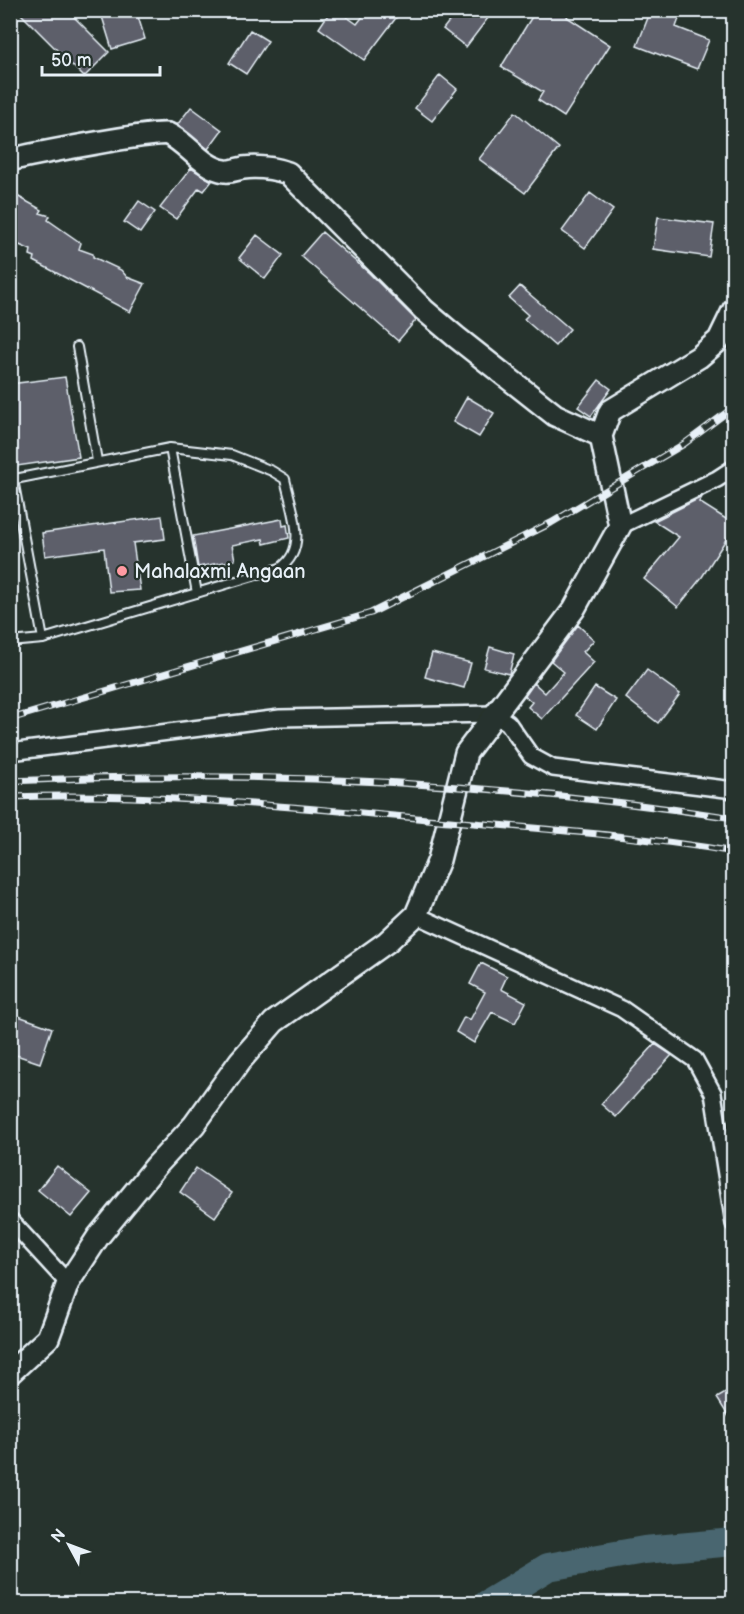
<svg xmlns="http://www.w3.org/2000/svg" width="744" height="1614" viewBox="0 0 744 1614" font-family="'Balsamiq Sans',sans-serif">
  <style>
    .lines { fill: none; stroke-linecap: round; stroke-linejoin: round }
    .river { stroke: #49666f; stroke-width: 28 }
    .building { fill: #5d5e6b; stroke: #e8f1f8; stroke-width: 1.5 }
    .lane-casing { stroke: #e8f1f8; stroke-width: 12 }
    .street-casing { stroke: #e8f1f8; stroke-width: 20 }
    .secondary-casing { stroke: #e8f1f8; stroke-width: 26 }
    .lane { stroke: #26332d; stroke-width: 8 }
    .street { stroke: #26332d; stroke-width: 15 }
    .secondary { stroke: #26332d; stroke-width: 21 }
    .rail-casing { stroke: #e8f1f8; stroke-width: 7 }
    .rail { stroke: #26332d; stroke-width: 4.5; stroke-dasharray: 14; stroke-linecap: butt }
    .poi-dot { fill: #ff9aa2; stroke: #26332d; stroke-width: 2 }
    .labels { text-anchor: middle; stroke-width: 4.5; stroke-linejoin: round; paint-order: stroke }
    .poi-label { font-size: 20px; fill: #e8f1f8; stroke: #26332d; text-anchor: start }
  </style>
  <rect width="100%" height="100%" fill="#26332d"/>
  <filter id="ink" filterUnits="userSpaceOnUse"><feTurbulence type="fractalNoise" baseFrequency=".0167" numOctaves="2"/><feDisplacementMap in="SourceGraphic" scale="12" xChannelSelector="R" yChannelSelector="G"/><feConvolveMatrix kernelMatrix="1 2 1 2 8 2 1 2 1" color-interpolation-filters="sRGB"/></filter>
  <g filter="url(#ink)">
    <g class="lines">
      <!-- river -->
      <path class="river" d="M487,1604l61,-37 96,-17 90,-8"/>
    </g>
    <!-- building -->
    <path class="building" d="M17,10h50l42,42 -25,25z
      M100,10h36l9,29 -33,10z
      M331,10h6l20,14 11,-14h34l-38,50 -45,-32z
      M458,10h36l-28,37 -23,-18z
      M536,10h35l-4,7 43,28 -46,72 -26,-17 5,-8 -42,-25z
      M651,10h31l-6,17 33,13 -12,29 -60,-23z
      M250,30l18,11 -22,33 -17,-11z
      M440,75l17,14 -25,32 -17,-13z
      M191,107l31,23 -14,19 -31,-24z
      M515,112l44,36 -34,45 -46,-34z
      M191,168l21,13 -8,10 -5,-3 -23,31 -16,-11z
      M590,193l23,17 -28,38 -23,-17z
      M17,196l25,14 -2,3 10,3 -2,4 33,23 -2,6 14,5v3l28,13 6,7 18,7 -15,28 -96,-51 1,-4 -5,-2 1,-5 -21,-9v-24l4,-7 -2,-3z
      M139,201l16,11 -15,21 -16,-11z
      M658,217l56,7 -5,33 -56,-8z
      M322,232l47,41 47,47 -18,21 -97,-85z
      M257,235l26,20 -18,24 -26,-21z
      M520,286l50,43 -15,17 -31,-27 4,-4 -19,-17z
      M65,377l14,80 -62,9 -7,-36v-46z
      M599,380l12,9 -20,27 -13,-9z
      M467,397l27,16 -15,24 -26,-15z
      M702,497l-3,5 35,22v3l-32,50 -24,30 -34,-28 35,-42 -25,-16z
      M162,516l3,23 -32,4 7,47 -31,2 -5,-44 -59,8 -3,-23z
      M282,519l1,7 4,-1 2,13 -25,6 -1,-5 -31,6 3,15 -37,7 -5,-31z
      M578,625l16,15 -11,12 11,10 -52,57 -14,-12 4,-5 -7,-6 9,-13 11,10 19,-21 -13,-11z
      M490,647l24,7 -5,20 -25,-6z
      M432,653l39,10 -7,25 -39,-11z
      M647,670l33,24 -22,29 -32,-25z
      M595,687l21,13 -19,29 -21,-14z
      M481,963l26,13 -6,13 25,13 -11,21 -23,-11 -18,31 -18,-11 8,-15 6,3 15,-28 -15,-8z
      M10,1013l42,15 -12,35 -30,-10z
      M655,1044l17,11 -56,62 -15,-13z
      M57,1166l34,27 -20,24 -33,-27z
      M196,1168l36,25 -17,24 -35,-25z
      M734,1388v37l-17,-27z"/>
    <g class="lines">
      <defs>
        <path id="lane" d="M77,347l20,114
          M170,448l27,145
          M13,479l30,160
          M10,480l160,-32 62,7 40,16 13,8c6,29 25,69 -5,89l-237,71 -33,3"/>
        <path id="street" d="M620,526l97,-47 17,-11
          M10,752l270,-34 214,-4 14,9 23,33 22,12 181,22
          M416,915l206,94 73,51 18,33 21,131
          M10,1220l58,63"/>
        <path id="secondary" d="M10,160c18,-5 149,-30 158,-26 20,9 34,34 57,37 6,1 12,-2 18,-3 16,-2 30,0 45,5l136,137 32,27 99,78 46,21
          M10,1373l38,-35 20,-55 30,-46 58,-71 38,-41 46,-64 34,-39 113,-80 29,-27 23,-55 27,-107 108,-144 46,-83 -19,-90 9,-25 89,-54 20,-17 15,-31"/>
      </defs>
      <!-- lane casing -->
      <use href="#lane" class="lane-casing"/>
      <!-- street casing -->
      <use href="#street" class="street-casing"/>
      <!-- secondary casing -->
      <use href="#secondary" class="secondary-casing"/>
      <!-- lane -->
      <use href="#lane" class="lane"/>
      <!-- street -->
      <use href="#street" class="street"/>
      <!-- secondary -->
      <use href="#secondary" class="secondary"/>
      <defs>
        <path id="rail" d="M10,719l361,-106 180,-90 133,-79 50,-37
          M10,781c242,-12 484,1 724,37
          M10,797c147,-5 293,11 440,24 95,8 189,15 284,31"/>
      </defs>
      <!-- rail casing -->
      <use href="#rail" class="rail-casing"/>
      <!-- rail -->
      <use href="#rail" class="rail"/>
    </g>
  </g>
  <!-- markers -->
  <circle class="poi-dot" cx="122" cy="571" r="6"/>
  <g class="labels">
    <!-- poi labels -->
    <g class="poi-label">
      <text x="134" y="578">Mahalaxmi Angaan</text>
    </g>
  </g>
  <!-- margin -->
  <rect width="744" height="1614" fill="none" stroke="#26332d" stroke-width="36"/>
  <rect x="18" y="18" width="708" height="1578" fill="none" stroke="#e8f1f8" stroke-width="2" filter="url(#ink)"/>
  <!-- north arrow -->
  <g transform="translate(69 1545) rotate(311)" stroke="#26332d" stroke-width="4.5" paint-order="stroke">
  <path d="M0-4.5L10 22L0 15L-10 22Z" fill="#e8f1f8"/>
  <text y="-9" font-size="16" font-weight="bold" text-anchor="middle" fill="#e8f1f8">N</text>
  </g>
  <!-- scale -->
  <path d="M42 66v9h118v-9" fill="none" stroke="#e8f1f8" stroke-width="3"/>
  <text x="51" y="66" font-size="18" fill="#e8f1f8" stroke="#26332d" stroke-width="4.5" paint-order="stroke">50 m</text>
</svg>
